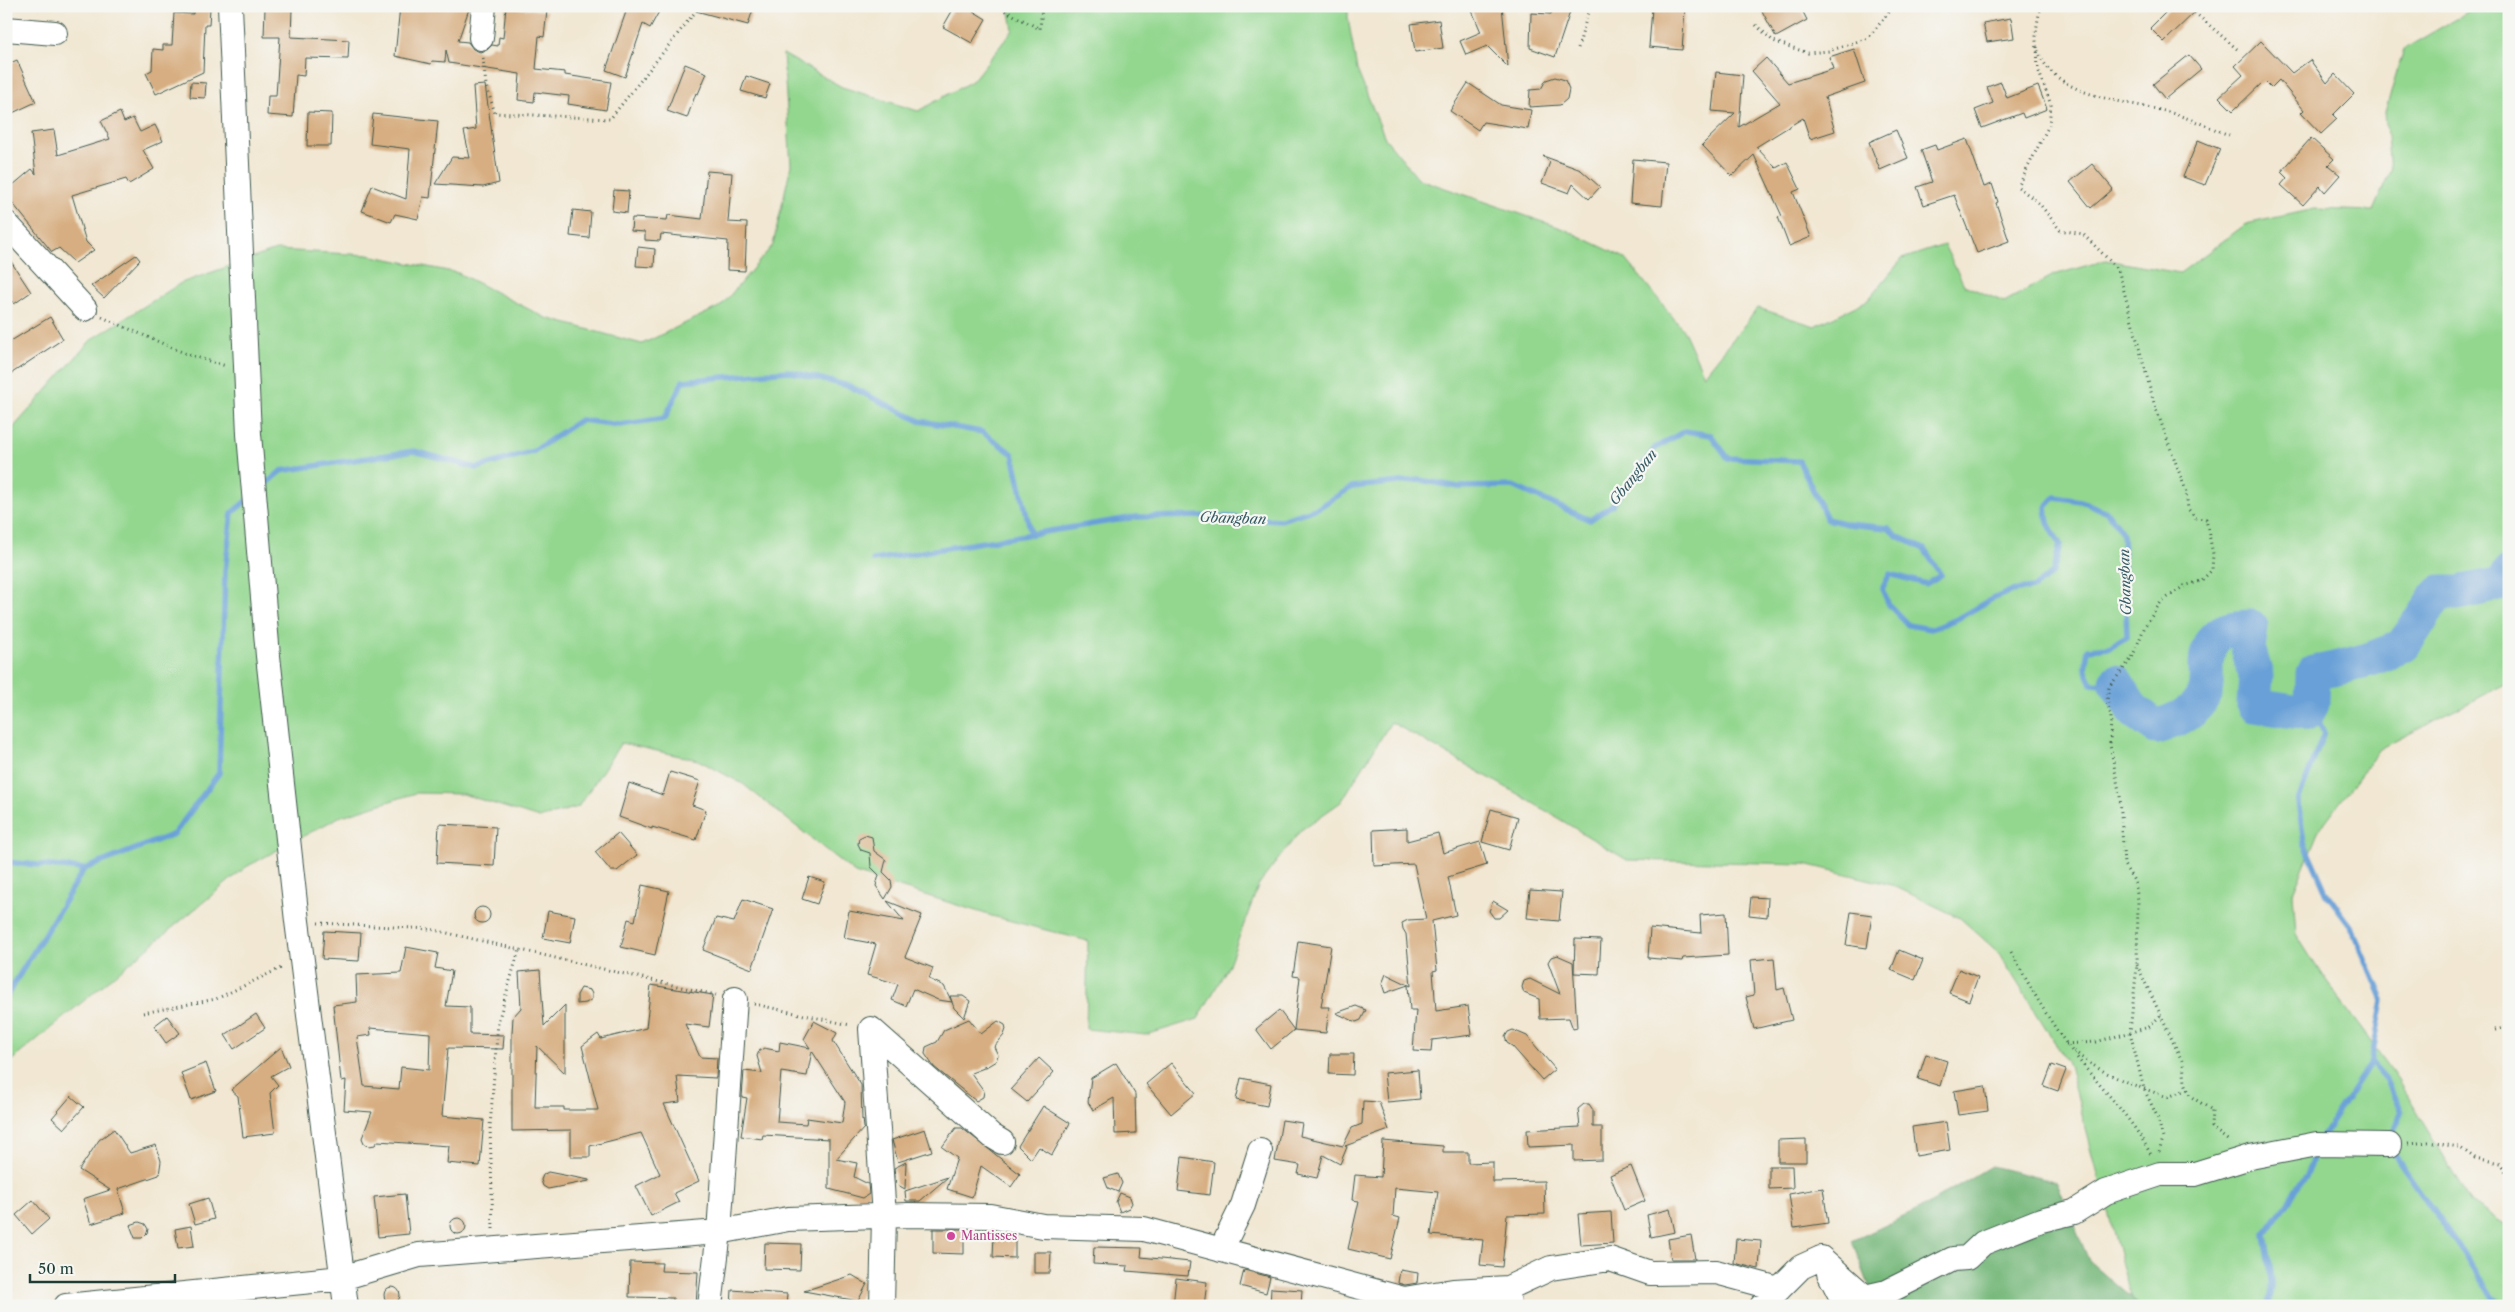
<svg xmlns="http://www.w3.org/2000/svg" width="2515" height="1312" viewBox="0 0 2515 1312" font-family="'Libre Caslon Text',serif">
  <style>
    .green { fill: #93d78f; stroke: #598a62 }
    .forest { fill: #76b87a; stroke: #4a7a57 }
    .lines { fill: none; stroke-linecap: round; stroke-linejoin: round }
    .stream { stroke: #69a0d7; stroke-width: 5.5 }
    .river { stroke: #69a0d7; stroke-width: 35 }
    .building { fill: #d7ae81; fill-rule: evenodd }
    .minor-casing { stroke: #3e564c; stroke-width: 26 }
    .path { stroke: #3e564c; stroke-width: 3; stroke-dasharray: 1 4; stroke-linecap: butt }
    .minor { stroke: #fff; stroke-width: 24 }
    .hotel-dot { fill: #d1479c; stroke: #f6f6f2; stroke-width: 2 }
    .labels { text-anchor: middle; stroke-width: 4.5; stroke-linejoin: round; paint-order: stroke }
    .hotel-label { font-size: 12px; fill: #b23c85; stroke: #f6f6f2; text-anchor: start }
    .water-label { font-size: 14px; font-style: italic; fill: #355b65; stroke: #f6f6f2 }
  </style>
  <rect width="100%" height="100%" fill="#f6f6f2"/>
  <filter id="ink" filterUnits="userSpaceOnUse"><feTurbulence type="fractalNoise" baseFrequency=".02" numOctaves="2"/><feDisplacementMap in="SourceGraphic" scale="10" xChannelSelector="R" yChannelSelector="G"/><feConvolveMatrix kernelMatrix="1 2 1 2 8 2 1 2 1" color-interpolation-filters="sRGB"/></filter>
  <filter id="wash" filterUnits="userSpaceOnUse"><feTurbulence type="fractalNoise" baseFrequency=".0096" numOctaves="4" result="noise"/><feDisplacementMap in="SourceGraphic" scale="20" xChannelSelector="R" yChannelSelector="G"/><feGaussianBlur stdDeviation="1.12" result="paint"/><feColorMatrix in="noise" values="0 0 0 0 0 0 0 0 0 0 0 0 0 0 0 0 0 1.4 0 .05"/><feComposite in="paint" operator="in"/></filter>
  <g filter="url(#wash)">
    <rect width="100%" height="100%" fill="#f1e7d2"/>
    <!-- green -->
    <path class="green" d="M1009,6h339v12l9,52 28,68 34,41 145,50 61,29 59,73 20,44 54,-67 57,18 53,-26 34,-41 42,-14 20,40 40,17 50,-27 52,-15 74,13 66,-49 69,-15 58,2 17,-40 -5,-59 19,-63 74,-43h31v676l-129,67 -61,81 -26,63 3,41 27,43 70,95 77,130 39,25v79h-376l-64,-241 -71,-113 -38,-34 -68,-33 -87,-21 -178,-4 -104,-63 -132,-75 -50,80 -40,28 -42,54 -31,83 -30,52 -52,16 -60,-6 2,-88 -96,-25 -137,-43 -112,-89 -45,-24 -77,-17 -43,64 -39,11 -76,-24 -47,-1 -77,24 -93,50 -240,198v-629l85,-96 90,-57 95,-33 92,5 90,18 88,45 96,26 79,-38 52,-61 18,-80 -8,-111 59,33 76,24 54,-30 41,-51z"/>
    <!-- forest -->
    <path class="forest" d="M1991,1166l66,16 32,79 51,45h-263l-25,-65 64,-30z"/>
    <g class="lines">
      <!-- stream -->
      <path class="stream" d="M260,489l21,-18 133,-20 63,17 57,-17 46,-31 40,5 45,-7 18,-37 105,-10 61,15 71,35 62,11 31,22 18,80
        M873,560l263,-43 80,-1 65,4 37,-12 34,-21 68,-7 39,7 54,-1 77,34 22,-15 43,-57 30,-17 26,4 17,23 71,3 28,58 20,5 41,4 8,7 28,14 17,26 -15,9 -36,-10 -8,15 7,16 19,20 23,4 26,-10 31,-18 23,-10 22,-3 20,-15 7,-29 -12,-21 -2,-16 9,-10 26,4 26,11 16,22 4,103 -18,10 -21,2 -3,19 7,16 11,1 8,-5
        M2312,704l12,29 -26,68 6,41 23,52 24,32 32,74 -12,62 -50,76
        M6,862l78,7
        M6,997l78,-128 90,-35 45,-61 6,-202 7,-58 15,-13
        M2371,1062l16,18 14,33 -10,27
        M2392,1151l101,145 12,10
        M2268,1306l4,-26 -7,-46 42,-60 8,-24"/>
      <!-- river -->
      <path class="river" d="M2116,682l18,29 22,16c16,-5 35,-12 45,-27 7,-10 5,-22 5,-34 1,-32 16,-39 45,-39l-3,21 8,27 -2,30 53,8 5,-9 1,-31c19,-3 79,-17 91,-30 14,-16 20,-34 36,-50h18l42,-9 9,-11"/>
    </g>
    <g id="blocks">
      <!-- building -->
      <path class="building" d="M400,6h70l-12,35 10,1 5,7 7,3 7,-2 5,-5 6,1 1,-9 4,1 3,-31 41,4 -3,26 -5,-1 -3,33 29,3v3l46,7 -5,28 -38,-6 1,-8 -34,-4 -1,10 -16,-2 2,-26 -71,-11 -3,-13 -1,12 -13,-1 -1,3 -36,-8z
        M628,6h34l-12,22 -7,-4 -18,53 -19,-7z
        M697,6h57l-6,19 -52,-14z
        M955,6h10l21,13 -14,24 -29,-16z
        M1470,6h32l6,61 -21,-21 -21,9 -6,-14 21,-9z
        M1553,6h19l-17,51 -25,-9 1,-35 20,1z
        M1772,6h28l7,14 -31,17 -14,-26z
        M2172,6h29l-37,36 -14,-14z
        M193,8h17l-1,17h-4l-2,47 -47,22 -10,-21 6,-3 1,-21 10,1v-5h9l2,-32 19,1z
        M265,8l27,1 -1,28 58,3 -1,19 -43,-1 -1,18 -8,-1 -3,42 -26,-2 1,-19h8l4,-59h-16z
        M1652,8l33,2 -3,40 -33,-3z
        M2011,18l3,20 -27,4 -4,-19z
        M1439,20l4,28 -28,4 -4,-28z
        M2261,41l31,32 18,-13 17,23 8,-9 19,20 -21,21 4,4 -16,15 -20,-21 3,-3 -25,-30 -8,8 -7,-7 -31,30 -14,-14 24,-22 -8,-9z
        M1854,49l11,34 -40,14 10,34 -25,8 -7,-21 -47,29 20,21 11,-6 13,27 -7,3 18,45 -22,9 -11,-29 4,-1 -28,-61 -22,21 -30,-31 33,-32 -23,-2 4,-39 27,3 -4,52 41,-24 -28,-32 14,-13 22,25 45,-14 -4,-12z
        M2189,55l12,14 -36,30 -12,-15z
        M17,60l19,42 -30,14v-51z
        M685,64l22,9 -9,21 -2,-1 -9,25 -20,-7z
        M746,76l24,8 -5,14 -24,-7z
        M1555,77l10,3 4,9 -2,10 -7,6 -31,2 1,-17 11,-1 5,-9z
        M191,82l15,1 -1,15 -15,-1z
        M2001,82l6,16 31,-12 9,23 -23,9 -2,-5 -40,15 -7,-18 18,-7 -6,-16z
        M1468,83l33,22 30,5 -3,19 -45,-7 -5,8 -28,-19z
        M485,85l14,98 -16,4 -48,-3 17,-27 18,1 -6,-27 12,-2 -3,-43z
        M120,112l4,10 9,-4 7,14 15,-7 8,16 -20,9 11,19 -25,15 -3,-5 -54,16 14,47 8,8 -19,13 -16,-15 -7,4 -46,-57v-4l26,-22 4,5 -5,-41 23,-3 4,25 52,-16 -9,-18z
        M308,112l24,1 -1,33h-24z
        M373,114l65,7 -8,77 -7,-1 -5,22 -23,-5 -4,8 -29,-11 10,-25 34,13 4,-50 -40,-5z
        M1896,130l12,28 -28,12 -11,-28z
        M2311,138l23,21 -6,6 12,10 -15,17 -5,-6 -17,19 -22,-20 6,-7 -6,-6z
        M1967,139l17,48 8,-3 6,18 -2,1 13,38 -32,12 -23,-58 -30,10 -7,-18 15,-5 -11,-32 14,-5 2,5z
        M2198,140l22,9 -15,36 -22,-8z
        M1543,156l38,14 19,17 -11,12 -16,-15 -4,9 -27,-10 8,-21z
        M1633,159l33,3 -4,44 -32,-3z
        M2092,164l21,25 -22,19 -21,-26z
        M707,171l25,2 -4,49 19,1 -2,48 -18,-1 1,-29 -67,-7 -1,7 -15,-1v-8l-14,-1 1,-13 35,2 1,-5 34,4z
        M614,190l15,1 -2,22 -15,-2z
        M573,210l18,2 -2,26 -19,-2z
        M638,247l17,2 -1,18 -18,-1z
        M6,254l25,38 -17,12 -8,-12z
        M136,255l4,5 -36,38 -13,-12z
        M50,317l13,22 -57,38v-33z
        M670,772l30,9 -8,24 14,5 -10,30 -44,-13v2l-33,-12 10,-34 34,12z
        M1491,809l27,8 -9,33 -27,-8z
        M439,824l57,3 -2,39 -57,-3z
        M1407,828v13l31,-8 5,20 37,-11 7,23 -39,12 8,38 -24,6 5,49 -4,1 3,40 32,-5 4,29 -40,5 -1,12 -18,-1 3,-41h-6l-2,-25 -23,8 -3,-9 4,-10 25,12 -5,-52 -3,-5 -1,-6 6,-3 18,-1 -12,-55 -40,2 -1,-36z
        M618,833l19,22 -20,16h-6l-16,-19z
        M865,835l7,2 2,14 12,9 -3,12 8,8 1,7 -7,12 -9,-13 3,-11 -8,-8 -1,-14 -9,-3 -3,-6 1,-6z
        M809,877l16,5 -8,22 -15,-5z
        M642,885l27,6 -14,64 -34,-8 7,-28 7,2z
        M1530,890l32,2 -3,29 -32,-3z
        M1751,897l17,1 -1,19 -18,-2z
        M743,899l30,10 -21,60 -49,-19 13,-32 18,4z
        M887,901l35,14 -17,42 28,11 -4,11 15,7 8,16 -14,-2 -25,-11 -7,17 -14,-6 6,-16 -31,-9 9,-31 -32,-6 5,-27 55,10z
        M1493,901l15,9 -9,8h-5l-5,-7z
        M474 915a8 8 0 1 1 16 0a8 8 0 1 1-16 0Z
        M548,911l27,5 -5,27 -27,-5z
        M1851,912l21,3 -5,33 -21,-3z
        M1726,913l2,42 -45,3 -1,3 -34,-3 2,-30 51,5 -1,-18z
        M324,931l37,2 -2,28 -37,-2z
        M1575,939l26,1 -2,34 -25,-1z
        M1298,941l33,5 -10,61h8l-3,26 -32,-3 6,-53 -7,-1z
        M406,947l32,6 -3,15 17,3 -6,35 24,1v27l34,1 -1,14 -55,-1 -6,68 42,4 -4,46 -33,-3 2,-17 -71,-5 -3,4 -6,1 -5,-3 -2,-5 10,-26 -28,-2 2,-30 -5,1 -8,-76 24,-3 -1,-27 45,-2zM370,1028l60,5 -1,37 -28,-3 -2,22 -35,-3 -7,-49 14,-2z
        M1899,950l24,10 -8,20 -24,-10z
        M1557,955l16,7 4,66 -4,1 -4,-11 -29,1 -1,-20 -15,-6 -2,-6 2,-6 6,-2 30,15 -12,-32 3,-5z
        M1774,958l3,32 7,-2 8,32 -38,9 -8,-32 8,-2 -3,-35z
        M1959,969l19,8 -9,24 -20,-8z
        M540,970l4,56 21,-21v68l-28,-27 -2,61h29v3h34l-16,-64 16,-12 3,5 45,-11 5,-43 62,10 -4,32 -24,-3 15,33 17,1 -1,20 -39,-2 3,26 -16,2 35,77 -25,12 5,9 -28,14 -15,-30 24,-12 -19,-41 -51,13v11h-19v-27l-59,1v-98l1,-16 8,-9 -2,-36z
        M581,988l9,2 2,4v5l-6,4 -9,1v-9z
        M950,996h13l7,5 -6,17 -10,-10z
        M1356,1006l10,4 -5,10 -5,2 -20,-9z
        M1279,1010l15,20 -23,19 -15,-20z
        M256,1014l9,14 -31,21 -9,-14z
        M167,1016l13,17 -14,10 -12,-17z
        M969,1019l12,15 17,-13 7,4 1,4 -2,6 -10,12 4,8 -2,6 -10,6 -2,-2v3l-13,5 13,18 -1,6 -7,4 -42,-34 -9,-13 1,-7 11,-5 7,-12z
        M814,1021l23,12 -4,8 28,44 1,35 1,-1 1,9 -28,31 21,4 -3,14 14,7 1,10 -6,4 -34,-9v-50l-66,-4 -1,4 -21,-3 6,-38 -5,-1 2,-26 18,2 -5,-17 2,-5 5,-3 15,3 1,-9 30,6 -6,-9zM812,1051l33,51 -3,21 -35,-5 -1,6 -29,-2 4,-50 26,4z
        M1513,1030l14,6 28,33 -13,11 -30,-34 -5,-3 -2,-6 3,-5z
        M281,1047l8,19 -18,10 7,9 -8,8 5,40 -32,4 -5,-41 -7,-6z
        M1330,1054h24l-1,21 -24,-1z
        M1926,1054l21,7 -7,25 -22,-7z
        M1039,1058l15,14 -27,30 -16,-13z
        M206,1063l10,28 -25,9 -10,-27z
        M1116,1063l19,31 1,39 -21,1 -1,-36 -21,12 -5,-8 3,-24z
        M1171,1063l25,30 -25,21 -25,-30z
        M2052,1065l14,5 -8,21 -14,-5z
        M1418,1070l2,29 -33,3 -3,-29z
        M1241,1078l30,6 -4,22 -31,-6z
        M1985,1086l3,25 -30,4 -4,-24z
        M71,1096l13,11 -20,22 -12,-11z
        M1363,1101l16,1 10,28 -44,16 2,1 -7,17 -17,-9 -6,23 -19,-4 2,-9 -25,-4 7,-41 20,3 -2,13 43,10 9,-18 10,-4z
        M1584,1104h5l4,6v17h9v33l-28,1v-16l-46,2 -1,-17 53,-3 -2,-18z
        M1043,1106l27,17 -18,32 -13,-8 -8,12 -13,-13z
        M1946,1122l4,28 -34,6 -4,-29z
        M956,1128h6l58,46 -9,13 -30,-21 -9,31 -25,-8 10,-31 -15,-11z
        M114,1129l16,24 26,-8 5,16 -2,14 -41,14 7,24 -34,11 -8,-25 27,-9 -31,-20 20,-30z
        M925,1129l7,22 -34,11 -6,-22z
        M1806,1139v23h-28v-22z
        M1383,1141l60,5v6h25v11l25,-1v20l51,-1 1,33 -38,1 -5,52 -22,-2 3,-25 -52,-5 7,-43 -43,-4 -2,28 7,2 -10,41 -42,-10 11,-48 -7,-1 3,-25 26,2z
        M1182,1157l32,5 -4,33 -32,-4z
        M906,1162l-1,27 -9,-5 -2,-16z
        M1631,1166l14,35 -21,9 -14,-35z
        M1769,1166h23l1,22 -24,1z
        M548,1172l41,8v1l-41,8 -5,-3 -2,-6 2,-5z
        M1118,1174l4,9 -4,9 -10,-4 -4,-10z
        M948,1177l-28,24h-14l-1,-10z
        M1823,1188l5,35 -34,5 -5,-34z
        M1120,1193l10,4 2,6 -3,5 -9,4 -4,-10z
        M405,1194l4,40 -31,3 -4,-40z
        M208,1198l6,21 -19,5 -6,-20z
        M33,1200l16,19 -17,15 -16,-19z
        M1670,1209l5,23 -24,5 -4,-22z
        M1611,1212l2,31 -32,2 -3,-31z
        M450 1226a8 8 0 1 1 16 0a8 8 0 1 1-16 0Z
        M139,1222l6,2 3,5 -1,4 -5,5h-7l-5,-13z
        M191,1226l3,20 -16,2 -3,-19z
        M933,1229h31v25l-31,-1z
        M994,1233l21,2v23l-22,-1z
        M1691,1235l4,24h-24l-3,-20z
        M1736,1239l25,2 -2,28 -25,-6z
        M765,1243l36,1 -1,26 -36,-1z
        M1094,1247l48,1 -1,9 49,5 -2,14 -61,-5 1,-5 -35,-2z
        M1034,1252h17l-1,21h-16z
        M630,1262l32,1 -1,8 37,1 -2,34h-23v-8l-44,-1z
        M1244,1270l26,7 -4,16 -26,-7z
        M1400,1270l18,3 -1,10 -12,2 -7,-2z
        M852,1275l15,9 -9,17 -54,-10z
        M1176,1278l31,4 -3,24h-31z
        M384 1295a8 8 0 1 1 16 0a8 8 0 1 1-16 0Z
        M1271,1288l31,2 -1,16h-31z
        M732,1290l55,4 -1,12h-55z"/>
    </g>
  </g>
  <g filter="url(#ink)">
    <use href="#blocks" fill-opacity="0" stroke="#3e564c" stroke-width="1"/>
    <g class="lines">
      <defs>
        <path id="minor" d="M230,6l19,428 19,222 29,265 49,385
          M6,29l49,4
          M481,38l3,-32
          M6,223l79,86
          M871,1029l13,187 -2,90
          M871,1029l121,107 10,6
          M1221,1250l22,-45 17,-54
          M1821,1258l44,39 22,-5 66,-33 14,-1 16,-15 58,-23 33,-8 32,-20 54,-18h35l55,-17 67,-13 72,1
          M1829,1273l17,33
          M1508,1288l43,-20 59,-9 40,14 66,-1 63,17
          M66,1306l276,-28 77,-23 300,-23 69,-13 120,-4 82,1 53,10 101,3 260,70 49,-8 55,-3 1,18
          M710,1306l9,-74 16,-233
          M1762,1306l39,-39 20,-9"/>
      </defs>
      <!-- minor casing -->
      <use href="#minor" class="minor-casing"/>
      <!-- path -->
      <path class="path" d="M996,6l44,23 2,-23
        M2041,6c-3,12 -7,30 -4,42 16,51 89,52 131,64 21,6 41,15 61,23
        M2187,6l50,43
        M1756,25l17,16 35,12 21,-2 39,-13 26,-32
        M2037,47l1,22 13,36 -2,20 -31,62 21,16 21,27 23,4 35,35 36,134 32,88 2,18 8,9 10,1 7,35 -1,16 -11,11 -17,5 -23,16 -16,24 -13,32 -23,29 -2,13 4,16 -1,29 10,51 4,69 11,17 3,18 -1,65 -7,67 14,57 13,27 6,22 -4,15
        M1578,48l12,-42
        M483,58l3,27 9,28 115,6 90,-113
        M102,317l87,38 37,11
        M318,923l112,6 286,66
        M2011,952c17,31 34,62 55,91 27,38 64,70 85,112
        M2137,965l46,98 2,19 5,14 22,14 -1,17 19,15
        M754,1004l96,21
        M143,1013l73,-14 67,-32
        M2495,1030l14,-3
        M2066,1044l30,-2 53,-15 11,-11
        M2074,1051c26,23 61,35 94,46l20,-8
        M2408,1144l20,-2 31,5 16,11 25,5 9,13
        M493,1229l-3,-102 8,-105 21,-72"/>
      <!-- minor -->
      <use href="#minor" class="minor"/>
    </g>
  </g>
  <!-- markers -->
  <circle class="hotel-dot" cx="951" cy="1236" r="5"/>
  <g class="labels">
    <!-- hotel labels -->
    <g class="hotel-label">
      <text x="961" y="1240">Mantisses</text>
    </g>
    <!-- water labels -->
    <g class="water-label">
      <text transform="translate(1633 477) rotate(-51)" y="5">Gbangban</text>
      <text transform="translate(1233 518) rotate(2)" y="5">Gbangban</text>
      <text transform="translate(2125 582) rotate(-92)" y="5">Gbangban</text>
    </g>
  </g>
  <!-- margin -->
  <rect width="2515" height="1312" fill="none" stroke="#f6f6f2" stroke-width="25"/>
  <!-- scale -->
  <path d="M30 1274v8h145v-8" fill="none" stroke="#1f3d34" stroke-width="2.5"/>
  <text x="38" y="1274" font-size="15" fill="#1f3d34" stroke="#f6f6f2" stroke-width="4" paint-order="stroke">50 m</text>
</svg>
